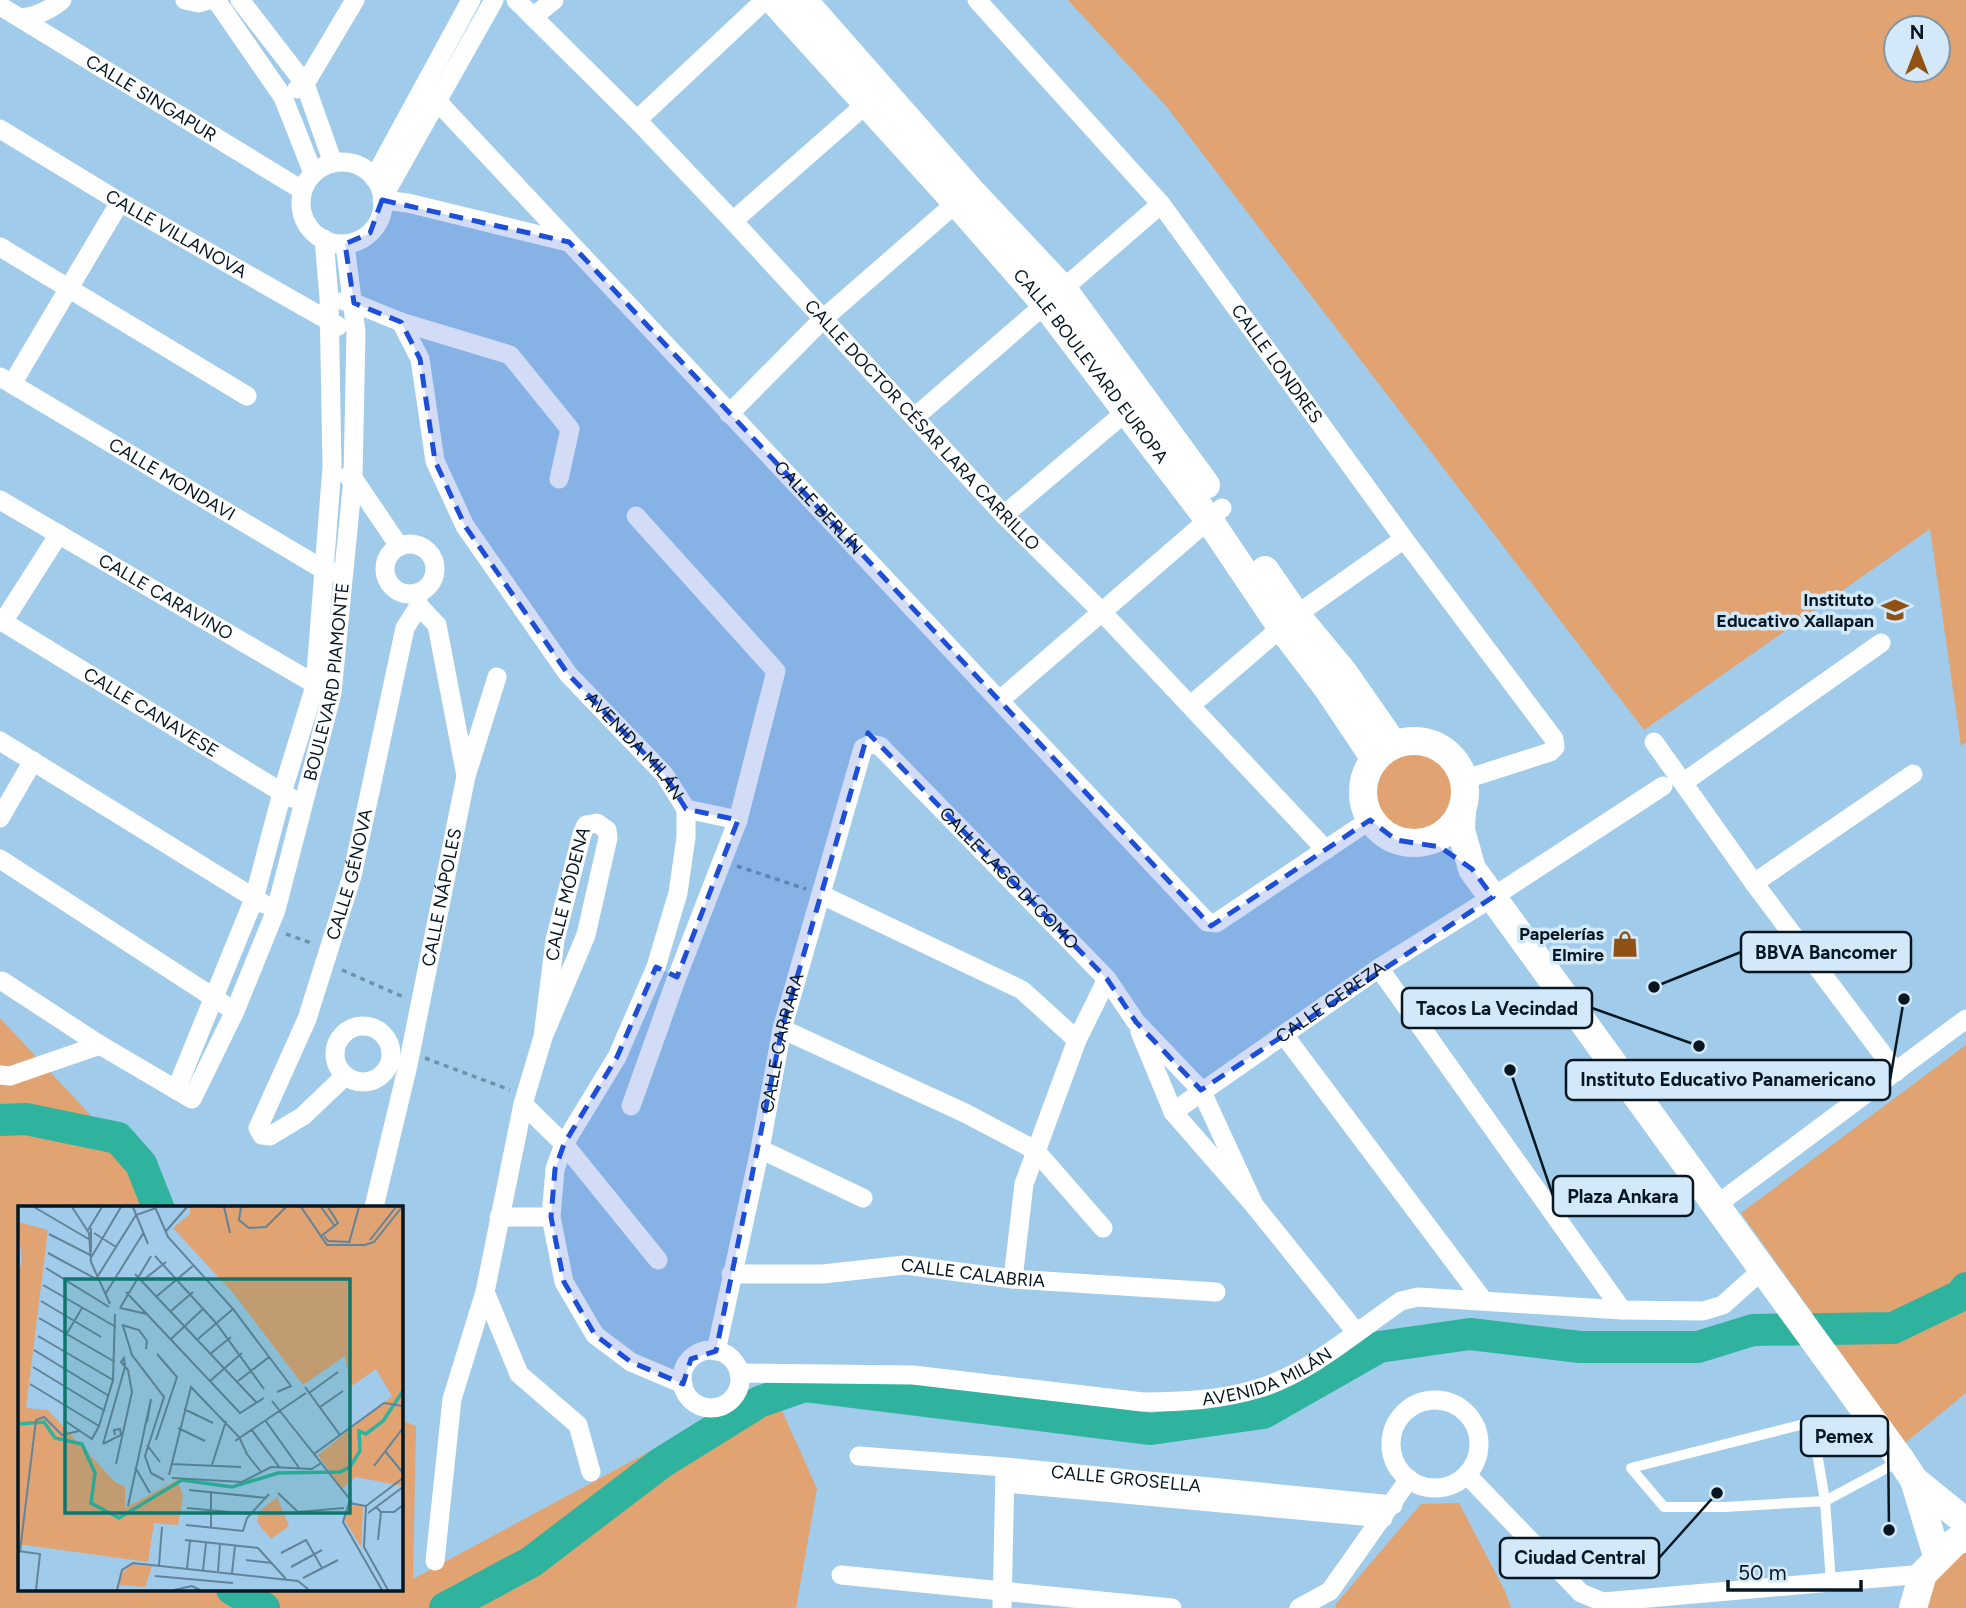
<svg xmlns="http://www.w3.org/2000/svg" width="1966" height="1608" viewBox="0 0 1966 1608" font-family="Figtree,sans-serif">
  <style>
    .green { fill: #e1a371; fill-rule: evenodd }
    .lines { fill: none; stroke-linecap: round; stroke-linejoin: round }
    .river { stroke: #2fb39e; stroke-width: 32 }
    .path { stroke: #6f92ab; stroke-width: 3.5; stroke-dasharray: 5 5; stroke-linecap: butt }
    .lane { stroke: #fff; stroke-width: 10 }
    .street { stroke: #fff; stroke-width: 19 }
    .secondary { stroke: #fff; stroke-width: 28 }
    .marked { fill: #1d4ed8; fill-opacity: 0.2; stroke: #1d4ed8; stroke-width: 5; stroke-dasharray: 14 9; stroke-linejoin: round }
    .labels { text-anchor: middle; stroke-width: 7; stroke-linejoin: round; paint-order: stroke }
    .street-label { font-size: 18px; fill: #061722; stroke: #d3e9f9 }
    .poi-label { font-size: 18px; font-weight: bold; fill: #061722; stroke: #d3e9f9; text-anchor: end }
    .inset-river { fill: none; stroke: #2fb39e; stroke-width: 3.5 }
    .inset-road { fill: none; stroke: #62839a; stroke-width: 2 }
    .view { fill: #0f766e; fill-opacity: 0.15; stroke: #0f766e; stroke-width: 3.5 }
    .inset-edge { fill: none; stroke: #061722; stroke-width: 3.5 }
    .leader { fill: none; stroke: #061722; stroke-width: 2.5 }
    .callout-dot { fill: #061722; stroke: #d3e9f9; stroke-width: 2.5 }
    .callout { fill: #d3e9f9; stroke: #061722; stroke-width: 2.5 }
    .callout-label { font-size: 19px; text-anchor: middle; font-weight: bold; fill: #061722 }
  </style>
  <rect width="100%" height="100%" fill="#a0cbea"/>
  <!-- green -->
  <path class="green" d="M1068,0h898v742l-5,4 -31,-217 -286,201 -478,-624zM1896,28h42v42h-42z
    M1377 793a40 40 0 1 1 80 0a40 40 0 1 1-80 0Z
    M0,1018l176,189h-157v382h382v-169l15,6 -3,153 358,-193 46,103 -21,119h-796z
    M1966,1045v348l-61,50 -164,-230z
    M1459,1503l46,88 6,17h-175l-1,-3 86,-101z
    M1966,1552v56h-43c8,-24 18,-46 43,-56z"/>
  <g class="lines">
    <!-- river -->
    <path class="river" d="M0,1120l26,-1 92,19 23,26 17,43
      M232,1589l32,19
      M445,1608l86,-46 130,-99 98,-61 46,-16 346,43 112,-16 116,-66 91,-13 110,13h118l55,-17 140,-2 67,-32 6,-8"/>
    <!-- path -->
    <path class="path" d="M737,866l69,23
      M286,934l25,9
      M342,970l64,28
      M425,1058l85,32"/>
    <!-- lane -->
    <path class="lane" d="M1812,1422l13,79 -100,6h-61l-33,-39z
      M1831,1582l-6,-81 73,-39"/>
    <!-- street -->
    <g class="street">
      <path d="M185,0l14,3 10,-3"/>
      <path d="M216,0l67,97 30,76"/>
      <path d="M240,0l65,84 28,79"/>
      <path id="s1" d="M516,0l121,120 96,101 271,294 98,97 224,238"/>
      <path id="s2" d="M977,0l184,204 243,335 150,200 1,8 -5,5 -87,28"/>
      <path id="s3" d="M0,6l302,184"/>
      <path d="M533,17l21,-17"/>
      <path d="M21,18c16,-2 28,-7 41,-18"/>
      <path d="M297,89l8,-5 50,-84"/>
      <path id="s4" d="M423,89l13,11 771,822 9,1 154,-103"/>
      <path d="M637,120l128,-120"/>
      <path id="s5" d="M0,129l120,73 218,124"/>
      <circle cx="342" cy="203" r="41"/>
      <path d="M374,178l97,-178"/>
      <path d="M383,197l111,-197"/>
      <path d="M382,200l26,3 160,39"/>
      <path d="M733,221l141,-124"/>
      <path d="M0,247l247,149"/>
      <path d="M344,301l10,2 47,19 109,33 60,74 -11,50"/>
      <path id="s6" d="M401,322l19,37 15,102 30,65 103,148 96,100 22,35v28l-8,56 -22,74 -39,90 -53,87 -9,25 -4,48 13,65 31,53 36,27 52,22"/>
      <path id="s7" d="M0,377l324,193 10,2"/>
      <path d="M12,384l108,-182"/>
      <path d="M729,414l94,-95 141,-123"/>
      <path d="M915,417l246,-213"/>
      <path d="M348,476l5,2 46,68"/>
      <path id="s8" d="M0,500l325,190"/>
      <path d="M1004,515l130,-110"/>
      <circle cx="410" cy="569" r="25"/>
      <path id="s9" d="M0,620l291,178"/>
      <path d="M3,622l56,-88"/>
      <path d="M1000,700l222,-192"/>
      <path d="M1191,705l105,-90 108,-76"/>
      <path d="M0,741l264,163"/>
      <path d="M1654,742l100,141 142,189"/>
      <path d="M467,773l30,-96"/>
      <path d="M1684,782l197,-139"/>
      <path d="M686,809l52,11"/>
      <path d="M0,818l33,-57"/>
      <path d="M0,859l225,146"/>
      <path d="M1754,883l159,-109"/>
      <path d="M822,895l200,95 55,50"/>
      <path d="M1379,968l243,342"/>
      <path id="s10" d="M2,981l98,64 92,54 43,-88 41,-101 56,-217 21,-215 3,-146 -11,-88"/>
      <circle cx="363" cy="1054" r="28"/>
      <path d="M782,1029l183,84 70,37 68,78"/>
      <path d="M1140,1032l33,80 81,93 102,127"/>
      <path d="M1284,1035l199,265"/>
      <path d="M0,1075l10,1 90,-31"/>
      <path id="s11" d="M345,1076l-42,40 -33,20 -8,-1 -4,-7 49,-109 45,-143 53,-248 14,-22"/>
      <path d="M176,1090l78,-191 28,-106 33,-107 17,-219 -3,-169 -5,-59"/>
      <path d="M523,1104l41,40 94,116"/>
      <path d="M631,1106l46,-129 61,-157 38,-149 -140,-155"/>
      <path id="s12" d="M1173,1112l206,-144 114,-71 170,-111"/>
      <path d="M760,1149l103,49"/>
      <path d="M1715,1206l251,-187"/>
      <path id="s13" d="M374,1207l34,-142 58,-289 -29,-151 -18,-19 -3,-13"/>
      <path d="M499,1217h52"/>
      <path id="s14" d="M731,1274h92l82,-9 108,14 203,13"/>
      <path d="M1013,1279l11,-95 53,-144 30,-61"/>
      <path d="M485,1292l34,82 59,51 13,47"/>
      <circle cx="711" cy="1379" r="29"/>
      <path id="s15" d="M716,1351l44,-202 22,-120 81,-281 8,-4 9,2 227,233 29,43 65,68 53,115"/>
      <path id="s16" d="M739,1373l174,2 230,27c40,0 78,-2 117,-14 51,-16 97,-57 141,-87l17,-4 204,13 81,1 20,-6 39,-35"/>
      <circle cx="1435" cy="1444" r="44"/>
      <path id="s17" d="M859,1456l146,11 388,38"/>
      <path d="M1467,1475l114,118 22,9 320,-28"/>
      <path d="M1005,1483l378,35"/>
      <path id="s18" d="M435,1561l17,-162 33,-107 38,-188 20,-67 12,-97 27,-106 4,-9 11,-2 10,7 1,8 -22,97 -43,102"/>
      <path d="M841,1575l331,33"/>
      <path d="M1002,1608l3,-137"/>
      <path d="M1299,1608l31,-17 79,-112"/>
    </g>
    <!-- secondary -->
    <g class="secondary">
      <path id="s19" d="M773,0l183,202 89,102 164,216 72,107 45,59 49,73"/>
      <path d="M803,0l167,190 93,99 143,196"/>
      <path d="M1265,570l31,45 48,58 50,72"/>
      <circle cx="1414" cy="792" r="51"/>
      <path d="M1462,810l-1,20 11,39 429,591 13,20 24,79"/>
      <path d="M1914,1480l52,42"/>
      <path d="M1913,1608l10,-34 33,-33 10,-3"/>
    </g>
  </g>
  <!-- marked area -->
  <path class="marked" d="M382,200l187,42 642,684 159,-106 26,20 44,7 32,22 21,28 -292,193 -65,-68 -29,-43 -239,-246 -86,296 -66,322 -25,8 -8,25 -52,-22 -36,-27 -31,-53 -13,-65 4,-48 9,-25 53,-87 39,-90 21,10 61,-157 -52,-11 -22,-35 -96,-100 -103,-148 -30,-65 -15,-102 -19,-37 -47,-19 -9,-59 25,-11z"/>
  <!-- icons -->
  <defs>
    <symbol id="school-bare" viewBox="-9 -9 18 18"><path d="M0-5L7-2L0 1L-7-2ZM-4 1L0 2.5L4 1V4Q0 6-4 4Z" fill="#8f5114" stroke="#d3e9f9" stroke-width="2.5" paint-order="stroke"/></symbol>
    <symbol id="shop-bare" viewBox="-9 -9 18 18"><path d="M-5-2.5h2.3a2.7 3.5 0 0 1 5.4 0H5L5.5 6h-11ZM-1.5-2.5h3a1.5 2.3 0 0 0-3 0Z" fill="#8f5114" stroke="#d3e9f9" stroke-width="2.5" paint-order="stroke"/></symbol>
  </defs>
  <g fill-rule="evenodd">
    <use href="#school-bare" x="1876" y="591" width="38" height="38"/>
    <use href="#shop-bare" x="1606" y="925" width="38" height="38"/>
  </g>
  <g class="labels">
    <!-- street labels -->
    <g class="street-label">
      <text dy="6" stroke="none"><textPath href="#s3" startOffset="177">CALLE SINGAPUR</textPath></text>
      <text dy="6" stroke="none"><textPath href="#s5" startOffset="205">CALLE VILLANOVA</textPath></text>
      <text dy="6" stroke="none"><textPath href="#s2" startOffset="472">CALLE LONDRES</textPath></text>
      <text dy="6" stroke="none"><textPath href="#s19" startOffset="485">CALLE BOULEVARD EUROPA</textPath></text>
      <text dy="6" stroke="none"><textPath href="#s1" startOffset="588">CALLE DOCTOR CÉSAR LARA CARRILLO</textPath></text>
      <text dy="6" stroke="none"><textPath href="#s7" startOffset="200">CALLE MONDAVI</textPath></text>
      <text dy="6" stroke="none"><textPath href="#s4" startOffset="576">CALLE BERLÍN</textPath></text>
      <text dy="6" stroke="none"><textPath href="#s8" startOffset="192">CALLE CARAVINO</textPath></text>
      <text dy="6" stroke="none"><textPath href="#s10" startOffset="665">BOULEVARD PIAMONTE</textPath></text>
      <text dy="6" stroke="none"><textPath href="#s9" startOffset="177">CALLE CANAVESE</textPath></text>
      <text dy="6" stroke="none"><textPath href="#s6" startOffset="495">AVENIDA MILÁN</textPath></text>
      <text dy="6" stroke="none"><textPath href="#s11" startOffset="383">CALLE GÉNOVA</textPath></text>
      <text dy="6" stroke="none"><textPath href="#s15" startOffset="824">CALLE LAGO DÍ COMO</textPath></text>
      <text dy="6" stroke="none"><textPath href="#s13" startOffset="317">CALLE NÁPOLES</textPath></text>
      <text dy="6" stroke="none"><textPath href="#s18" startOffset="682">CALLE MÓDENA</textPath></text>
      <text dy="6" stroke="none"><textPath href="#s12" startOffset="192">CALLE CEREZA</textPath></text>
      <text dy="6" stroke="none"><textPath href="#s15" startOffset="315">CALLE CARRARA</textPath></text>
      <text dy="6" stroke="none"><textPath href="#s14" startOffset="243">CALLE CALABRIA</textPath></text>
      <text dy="6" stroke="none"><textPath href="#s16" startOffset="534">AVENIDA MILÁN</textPath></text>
      <text dy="6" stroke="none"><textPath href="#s17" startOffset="268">CALLE GROSELLA</textPath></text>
    </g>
    <!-- poi labels -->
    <g class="poi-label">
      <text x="1874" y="606">Instituto<tspan x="1874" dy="21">Educativo Xallapan</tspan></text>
      <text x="1604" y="940">Papelerías<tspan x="1604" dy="21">Elmire</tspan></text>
    </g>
  </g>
  <!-- overview -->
  <g transform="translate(18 1206)">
    <rect width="385" height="385" fill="#a0cbea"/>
    <path d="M172,1h213v279l-48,-9 -13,12 -24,-34 74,-59 -16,-27 -26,18 -5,-31 -42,29 -69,-91 -61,-66 17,-14zM0,16l30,8 -22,178 22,2 68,73 9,3v22l52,-28 6,15 -5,30 -24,-2 -6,39 -130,-18v-272l4,-10zM259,291l12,29 -18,13 -14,-17 2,-10zM331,299l14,1 -2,41 -16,-26zM113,358l21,2 -7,21 -25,-2 1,-11z" fill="#e1a371"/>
    <path class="inset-river" d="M0,218l26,-2 11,16 27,6 13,29 -4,30 28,15 63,-38 50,7 46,-14 62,-1 10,-5 10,-16 -1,-20 7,3 17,-13 20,-30"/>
    <path class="inset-road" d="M16,1l58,34M54,1l17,26 2,29 19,42M115,1l15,37M137,1l13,30 65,72 58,77 -14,6M206,1l6,26M223,1l-2,13 10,8 17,-1 20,-20M283,1l26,38h38l9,-3 28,-35M303,1l13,18M73,22v24M70,24l14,-23M148,25l21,-24M76,27l22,14M31,28l43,22 29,-49M306,30l4,5 22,1M302,31l18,-14 -10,-16M352,34l26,-33M331,37l10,-36M30,47l48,26 40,-64 20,-7M137,50l61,67 48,66M28,62l63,39M117,68l122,129M124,75l24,-19M25,79l73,42M108,86l114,121 24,-15M88,87l38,-61M139,90l37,-31M23,95l60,36M102,102l31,-52M102,102l27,6M153,105l22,-19M21,112l76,44M104,119l17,5 8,11 -1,8M105,120l9,29 32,42 -19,59 6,17 13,7M48,129l16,-27M20,130l75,44M153,133l33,-31M180,133l35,-30M16,144l75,46M192,148l21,-17M15,161l72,44M192,175l32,-28M220,175l31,-24M12,178l69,42M287,181l35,48M291,187l29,-21M254,195l80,101M302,201l23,-16M166,203l29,14M247,214l35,49M47,215l27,18 7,-13 14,-46 2,-66M129,216l4,-23M160,222l27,13M233,223l29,39M138,234l21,-63 -20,-23M217,235l71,-48M85,238l22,-77M85,238l18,-9 -1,-6 -6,1 1,5M129,239l13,17M367,245l18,22M228,247l16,20M296,248l70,-51 19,3M98,258l16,-72 -4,-22 -7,-8 3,-4 1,7M153,258l70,3M194,259l14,-44M356,260l29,-38M117,261l15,26M151,269l22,-88 48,50 8,17M154,272l70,4 29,-15 41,2 9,-6M171,284l78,8M193,286v36M260,287l20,19 46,-4M110,300l23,-107M348,300l37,-28M358,301l5,5h13l9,-7M169,302l63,6M350,307l35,-26M168,319l57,6 4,-13 22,-24M167,334l73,8 28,31M360,334l3,-28M0,345l22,3 -4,36M2,345l16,-131 8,-3 18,18 17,-4M263,347l25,-13 16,28M228,354l26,3M141,359l3,-38M273,361l31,-17M169,362l3,-27M185,364l3,-27M200,365l2,-27M214,367l3,-27M137,370l78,7M285,372l35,-18M99,384l5,-20 11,-7 165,18 11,9M156,384l18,-4 8,4M364,384l-39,-68 6,-19 17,3 -2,41 24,43"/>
    <path class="view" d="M47,73h285v234h-285z"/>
    <rect width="385" height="385" class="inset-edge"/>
  </g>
  <!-- callouts -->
  <path class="leader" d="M1654 987L1741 952M1699 1046L1592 1008M1904 999L1890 1080M1510 1070L1553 1196M1889 1530L1888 1436M1717 1493L1659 1558"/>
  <g class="callout-dot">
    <circle cx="1654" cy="987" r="7"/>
    <circle cx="1699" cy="1046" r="7"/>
    <circle cx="1904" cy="999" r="7"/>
    <circle cx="1510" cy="1070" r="7"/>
    <circle cx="1889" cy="1530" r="7"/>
    <circle cx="1717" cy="1493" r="7"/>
  </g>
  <g class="callout">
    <rect x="1741" y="932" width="170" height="40" rx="7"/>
    <rect x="1402" y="988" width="190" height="40" rx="7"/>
    <rect x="1566" y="1060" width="324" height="40" rx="7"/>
    <rect x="1553" y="1176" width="140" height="40" rx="7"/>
    <rect x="1801" y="1416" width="87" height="40" rx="7"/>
    <rect x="1500" y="1538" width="159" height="40" rx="7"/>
  </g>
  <g class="callout-label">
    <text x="1826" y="959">BBVA Bancomer</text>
    <text x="1497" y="1015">Tacos La Vecindad</text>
    <text x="1728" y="1086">Instituto Educativo Panamericano</text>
    <text x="1623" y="1203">Plaza Ankara</text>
    <text x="1844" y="1443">Pemex</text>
    <text x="1580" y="1564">Ciudad Central</text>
  </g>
  <!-- north arrow -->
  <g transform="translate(1917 49)"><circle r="33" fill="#d3e9f9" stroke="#8195a3" stroke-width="2"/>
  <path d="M0-5L12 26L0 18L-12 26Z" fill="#8f5114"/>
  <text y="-10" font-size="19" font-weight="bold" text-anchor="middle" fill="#061722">N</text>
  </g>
  <!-- scale -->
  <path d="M1728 1580v10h133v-10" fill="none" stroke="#061722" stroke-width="3.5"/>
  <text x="1738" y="1580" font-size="21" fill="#061722" stroke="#d3e9f9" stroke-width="5" paint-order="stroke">50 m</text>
</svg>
